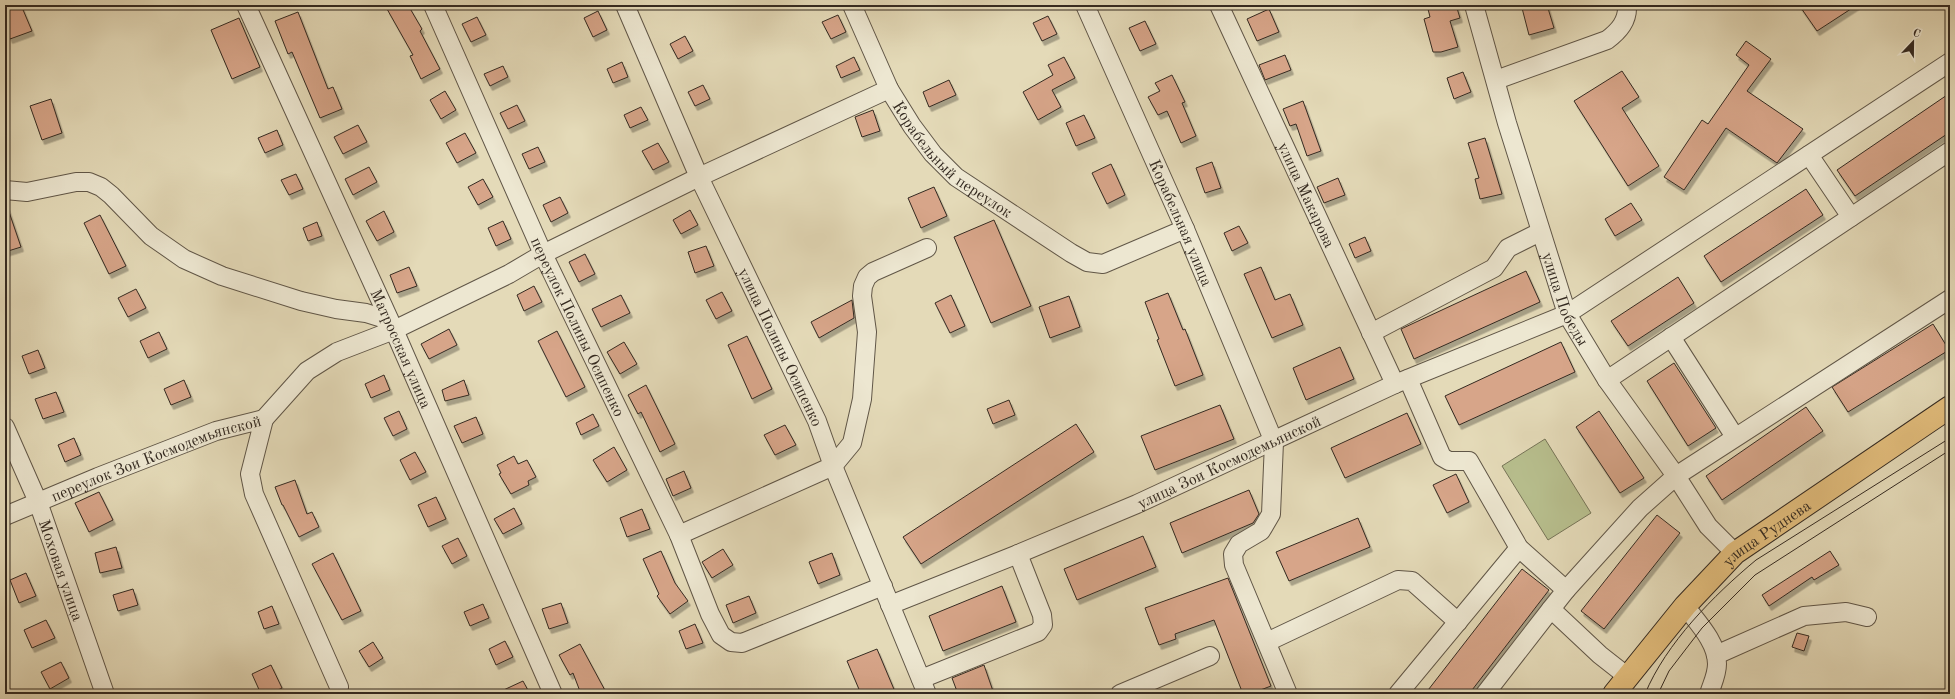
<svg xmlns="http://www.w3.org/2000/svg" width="1955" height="699" viewBox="0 0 1955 699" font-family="'Old Standard TT',serif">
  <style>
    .green { fill: #b7be8d; stroke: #767457 }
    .building { fill: #d7a589; stroke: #342a21; filter: url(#shadow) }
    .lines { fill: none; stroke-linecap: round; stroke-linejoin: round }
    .minor-casing { stroke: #605647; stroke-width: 20 }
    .major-casing { stroke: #342a21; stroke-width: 24 }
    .minor { stroke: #ede7d1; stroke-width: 18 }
    .major { stroke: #e2bd7c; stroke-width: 22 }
    .tram { stroke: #342a21; stroke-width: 1 }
    .labels { text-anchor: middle; stroke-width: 3; stroke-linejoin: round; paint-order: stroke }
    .street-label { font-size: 16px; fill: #342a21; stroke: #ede7d1 }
  </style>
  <defs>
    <filter id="shadow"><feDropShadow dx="2.5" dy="4.5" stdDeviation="0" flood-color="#0004"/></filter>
  </defs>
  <rect width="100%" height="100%" fill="#e4dab8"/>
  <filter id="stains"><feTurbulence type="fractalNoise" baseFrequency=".005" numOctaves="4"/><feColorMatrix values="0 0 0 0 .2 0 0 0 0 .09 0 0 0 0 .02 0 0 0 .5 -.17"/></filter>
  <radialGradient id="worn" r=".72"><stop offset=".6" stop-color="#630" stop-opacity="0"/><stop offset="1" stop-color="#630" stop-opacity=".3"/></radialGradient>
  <!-- green -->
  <path class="green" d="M1545,439l46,74 -43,27 -46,-74z"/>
  <!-- building -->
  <path class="building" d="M5,5h16l11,26 -22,8 -5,-11z
    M395,5h13l14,24 -2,2 20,38 -19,10 -11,-23 3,-1 -26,-46z
    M1427,5h29l4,13 -10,3 8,26 -17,5h-8l-9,-33 6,-2z
    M1531,5h16l7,23 -25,7 -7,-27z
    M1799,5h58l-40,26z
    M1269,9l10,23 -22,9 -10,-22z
    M598,11l9,19 -14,7 -9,-19z
    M298,12l30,77 5,-2 9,22 -22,9 -28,-66 -4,2 -13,-33z
    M838,15l8,17 -15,7 -9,-17z
    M1048,16l9,18 -15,7 -9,-18z
    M477,17l9,18 -15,7 -9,-18z
    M239,18l21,49 -28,12 -21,-49z
    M1145,21l11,23 -16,7 -11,-23z
    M685,36l8,15 -15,8 -8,-15z
    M1746,41l25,18 -24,32 56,38 -26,34 -51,-35 -42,62 -20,-13 38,-57 6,4 41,-59 -13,-10z
    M1285,55l6,15 -26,10 -6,-15z
    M854,57l6,13 -19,8 -5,-12z
    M1064,57l11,21 -23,12 9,17 -23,13 -15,-28 30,-17 -5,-10z
    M622,62l6,15 -15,6 -6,-14z
    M503,66l5,11 -18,9 -6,-12z
    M1622,71l17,26 -17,11 37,58 -31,20 -54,-85z
    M1463,72l8,20 -17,7 -7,-21z
    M1172,75l13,27 -3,1 14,33 -15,7 -14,-32 -9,4 -10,-18 12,-6 -5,-8z
    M949,80l7,15 -27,12 -6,-15z
    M703,85l7,14 -15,7 -7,-14z
    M445,91l11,19 -15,9 -11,-19z
    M1950,93v39l-95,64 -18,-26z
    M51,99l11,34 -20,7 -12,-34z
    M1303,101l18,50 -14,5 -11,-32 -6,2 -7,-17z
    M517,105l8,16 -17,8 -8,-16z
    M641,107l7,13 -18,8 -6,-13z
    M873,110l7,21 -18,6 -7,-20z
    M1084,115l11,23 -19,8 -10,-23z
    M358,125l9,17 -24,12 -9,-17z
    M277,130l6,15 -18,8 -7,-15z
    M465,133l11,20 -19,10 -11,-20z
    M1485,138l17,56 -22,5 -5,-20 4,-1 -11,-35z
    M658,143l11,19 -16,8 -11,-19z
    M538,147l7,15 -16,7 -7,-15z
    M1212,162l9,26 -16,5 -9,-25z
    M1111,164l14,31 -18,9 -15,-31z
    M369,167l8,15 -24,13 -8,-16z
    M296,174l7,15 -14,6 -8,-15z
    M1338,178l7,17 -21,8 -7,-16z
    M483,179l10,18 -15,8 -10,-18z
    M934,187l13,29 -26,12 -13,-30z
    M1806,189l17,26 -102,67 -17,-26z
    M560,197l8,16 -17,9 -8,-17z
    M1631,203l11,17 -27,16 -10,-17z
    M5,206h2l14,41 -16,5z
    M690,210l8,15 -17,9 -8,-14z
    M384,211l10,21 -17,9 -11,-20z
    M100,215l26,51 -17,8 -25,-51z
    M994,220l37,86 -40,17 -37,-86z
    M503,221l8,18 -15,7 -8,-18z
    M317,222l5,14 -14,5 -5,-13z
    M1239,226l9,17 -16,8 -8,-18z
    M1365,237l6,14 -16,7 -6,-14z
    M706,246l8,20 -19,7 -7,-21z
    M585,254l10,20 -16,8 -10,-20z
    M409,267l8,19 -20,7 -7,-18z
    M1261,267l14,33 15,-6 13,31 -31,13 -28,-64z
    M1526,271l14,31 -126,57 -13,-30z
    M1678,277l16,26 -66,43 -17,-25z
    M534,286l8,16 -18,9 -7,-16z
    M136,289l10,19 -18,9 -10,-19z
    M722,292l10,19 -16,8 -10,-19z
    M1168,293l15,37 2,-1 18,46 -28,11 -18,-46 2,-1 -14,-37z
    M621,295l9,18 -29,14 -9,-18z
    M951,295l14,31 -15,7 -15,-30z
    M1069,296l11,31 -30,11 -11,-31z
    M852,300l2,18 -35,20 -8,-16z
    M1933,324l16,26 -101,62 -16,-25z
    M449,329l8,16 -28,14 -8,-15z
    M557,331l28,56 -19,10 -28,-56z
    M159,332l8,17 -19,9 -8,-17z
    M747,336l25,53 -20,10 -24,-54z
    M624,342l13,22 -17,10 -13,-22z
    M1561,342l14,30 -116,53 -14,-29z
    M1340,347l14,32 -48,21 -13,-32z
    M38,350l7,18 -16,6 -7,-18z
    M1674,363l42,65 -28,18 -41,-65z
    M384,375l6,15 -19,8 -6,-14z
    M184,380l7,17 -20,8 -7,-16z
    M464,380l5,15 -24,6 -3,-11z
    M646,385l29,59 -15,8 -19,-40 -3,2 -10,-19z
    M56,392l8,20 -21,7 -8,-20z
    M1009,400l6,15 -22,9 -6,-15z
    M1220,405l14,34 -79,31 -14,-34z
    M1806,407l17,24 -101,69 -16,-24z
    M399,411l8,18 -14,7 -9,-18z
    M1599,411l45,67 -24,15 -44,-66z
    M1407,413l14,31 -76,34 -14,-30z
    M593,414l6,12 -18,9 -5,-12z
    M476,417l7,17 -21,9 -8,-17z
    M1076,424l18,28 -173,112 -18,-27z
    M785,425l11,20 -21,10 -11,-20z
    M74,438l7,17 -16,7 -7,-17z
    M614,447l13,23 -20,12 -14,-22z
    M415,452l11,20 -16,8 -10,-20z
    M514,456l4,8 9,-4 9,17 -8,4 1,4 -18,9 -12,-20 2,-1 -4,-8z
    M684,471l7,17 -18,8 -7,-17z
    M1456,474l13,28 -22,11 -14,-28z
    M295,480l12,34 5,-2 7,15 -20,10 -16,-32h-1l-7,-18z
    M1249,490l10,24 -6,9 -71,30 -12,-30z
    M99,492l14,28 -24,12 -14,-29z
    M436,497l10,22 -18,8 -10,-22z
    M514,508l8,16 -19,10 -9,-15z
    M642,509l8,20 -23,8 -7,-19z
    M1657,515l23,18 -76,96 -23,-18z
    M1358,518l12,29 -81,34 -13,-29z
    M1143,536l13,31 -79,33 -13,-31z
    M458,538l9,18 -15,8 -10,-18z
    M116,547l6,21 -22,5 -5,-20z
    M723,549l10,16 -21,13 -10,-16z
    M661,551l14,32 13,18 -18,13 -13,-18 2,-2 -16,-35z
    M1830,551l9,14 -25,15 -2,-3 -43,29 -7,-11z
    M333,553l28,58 -19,9 -30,-56z
    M832,553l8,22 -22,9 -9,-22z
    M1522,569l27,21 -80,104h-44z
    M26,573l10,23 -17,7 -9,-23z
    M1228,578l43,108 -21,8h-7l-29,-74 -39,14 1,5 -17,6 -14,-37z
    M1002,586l14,36 -73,29 -14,-35z
    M133,589l5,16 -20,6 -5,-16z
    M749,596l7,17 -23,10 -7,-18z
    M561,603l7,20 -19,6 -7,-20z
    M483,604l6,14 -19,8 -6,-14z
    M272,606l7,18 -15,5 -6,-17z
    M46,620l9,18 -23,10 -8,-18z
    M695,624l8,19 -17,6 -7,-18z
    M1797,633l12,3 -5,15 -12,-4z
    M505,641l8,16 -17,8 -7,-16z
    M373,642l10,16 -14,9 -10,-16z
    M580,644l27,50h-26l-8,-21 -3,2 -11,-20z
    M877,649l19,45h-35l-14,-33z
    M61,662l8,16 -19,11 -9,-17z
    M271,665l11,23 -12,6h-9l-9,-20z
    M984,665l10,29h-36l-6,-16z
    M523,681l7,13h-35z"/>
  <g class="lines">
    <defs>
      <g id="minor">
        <path id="s1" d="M246,5l148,325 159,364"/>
        <path id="s2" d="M433,5l110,249 136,281 31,79 11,21 10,7 11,1 141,-57"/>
        <path id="s3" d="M625,5l74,172 118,244 16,45 94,228"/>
        <path id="s4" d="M852,5l37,84 23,37 21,28 23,23 115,76 16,9 16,2 82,-35"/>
        <path id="s5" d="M1085,5l100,224 89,213 -3,72 -10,17 -22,13 -6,10 1,11 54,129"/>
        <path id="s6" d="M1219,5l176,379"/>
        <path id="s7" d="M1474,5l33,118 60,191 40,66 69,96 32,50 27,27"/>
        <path d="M1496,80l111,-40c12,-9 21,-19 20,-35"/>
        <path d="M1809,155l42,62"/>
        <path d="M5,190l22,2 49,-10h13l12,5 10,8 40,41 33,23 38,17 79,25 35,8 30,4 16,5 12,12 115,-56 34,-20 156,-77 190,-88"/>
        <path d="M1371,333l123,-65 14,-20 32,-16"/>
        <path d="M1671,337l64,100"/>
        <path d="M1408,379l34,78 7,4h20l50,87 47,42 -15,19 49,46 28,22"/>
        <path d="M1607,380l343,-229"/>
        <path d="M264,419l43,-48 30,-19 57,-22"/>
        <path id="s8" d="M5,427l33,75 67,192"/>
        <path id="s9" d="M5,516l93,-39 118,-46 48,-12 -14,55 4,20 85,193"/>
        <path d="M679,535l154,-69 19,-23 10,-44 5,-67 -5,-36 1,-10 4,-9 6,-5 54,-24"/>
        <path d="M1566,590l74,-82 36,-32 274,-177"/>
        <path id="s10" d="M890,605l128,-51 119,-50 258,-120 172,-70 383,-252"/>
        <path d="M1685,606c12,16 32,36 32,58 0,11 -5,20 -8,30"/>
        <path d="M1267,642l131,-62 14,1 46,41"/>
        <path d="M1716,655l88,-39 42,-4 21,5"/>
        <path d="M921,679l117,-47 5,-7 -1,-10 -24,-61"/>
        <path d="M1120,694l90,-38"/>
        <path d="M1398,694l121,-146"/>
        <path d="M1485,694l66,-85"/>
      </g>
      <g id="major">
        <path id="s11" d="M1614,694l71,-88 50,-53 215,-146"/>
      </g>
    </defs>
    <!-- minor casing -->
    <use href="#minor" class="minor-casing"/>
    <!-- major casing -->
    <use href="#major" class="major-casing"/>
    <!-- minor -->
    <use href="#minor" class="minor"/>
    <!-- major -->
    <use href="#major" class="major"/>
    <!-- tram -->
    <path class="tram" d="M1645,694c21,-51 69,-99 111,-134l194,-122
      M1658,694l11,-23 33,-43 53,-53 195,-125"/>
  </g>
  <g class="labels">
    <!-- street labels -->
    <g class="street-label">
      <text dy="6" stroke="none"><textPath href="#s4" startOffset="188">Корабельный переулок</textPath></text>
      <text dy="6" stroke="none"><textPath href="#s6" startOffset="209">улица Макарова</textPath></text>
      <text dy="6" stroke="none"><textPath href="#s5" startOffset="238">Корабельная улица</textPath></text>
      <text dy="6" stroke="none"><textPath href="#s7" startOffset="308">улица Победы</textPath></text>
      <text dy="6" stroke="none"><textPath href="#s2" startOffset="353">переулок Полины Осипенко</textPath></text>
      <text dy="6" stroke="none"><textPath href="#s3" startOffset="376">улица Полины Осипенко</textPath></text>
      <text dy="6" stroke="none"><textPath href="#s1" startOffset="377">Матросская улица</textPath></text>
      <text dy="6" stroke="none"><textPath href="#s9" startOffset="162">переулок Зои Космодемьянской</textPath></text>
      <text dy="6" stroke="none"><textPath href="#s10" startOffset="368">улица Зои Космодемьянской</textPath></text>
      <text dy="6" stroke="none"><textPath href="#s11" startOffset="223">улица Руднева</textPath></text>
      <text dy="6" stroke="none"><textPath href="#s8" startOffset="154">Моховая улица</textPath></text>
    </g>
  </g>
  <!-- margin -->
  <rect width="1955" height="699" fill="none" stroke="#e4dab8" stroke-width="20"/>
  <rect x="6" y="6" width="1943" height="687" fill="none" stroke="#342a21" stroke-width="2"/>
  <rect x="10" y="10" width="1935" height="679" fill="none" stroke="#342a21"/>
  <!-- north arrow -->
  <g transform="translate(1913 42) rotate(22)" stroke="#ede7d1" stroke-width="3" paint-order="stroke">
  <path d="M0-3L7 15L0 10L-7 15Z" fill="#342a21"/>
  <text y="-6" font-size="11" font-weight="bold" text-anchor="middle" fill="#342a21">С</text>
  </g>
  <rect width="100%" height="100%" filter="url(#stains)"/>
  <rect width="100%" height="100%" fill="url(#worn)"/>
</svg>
